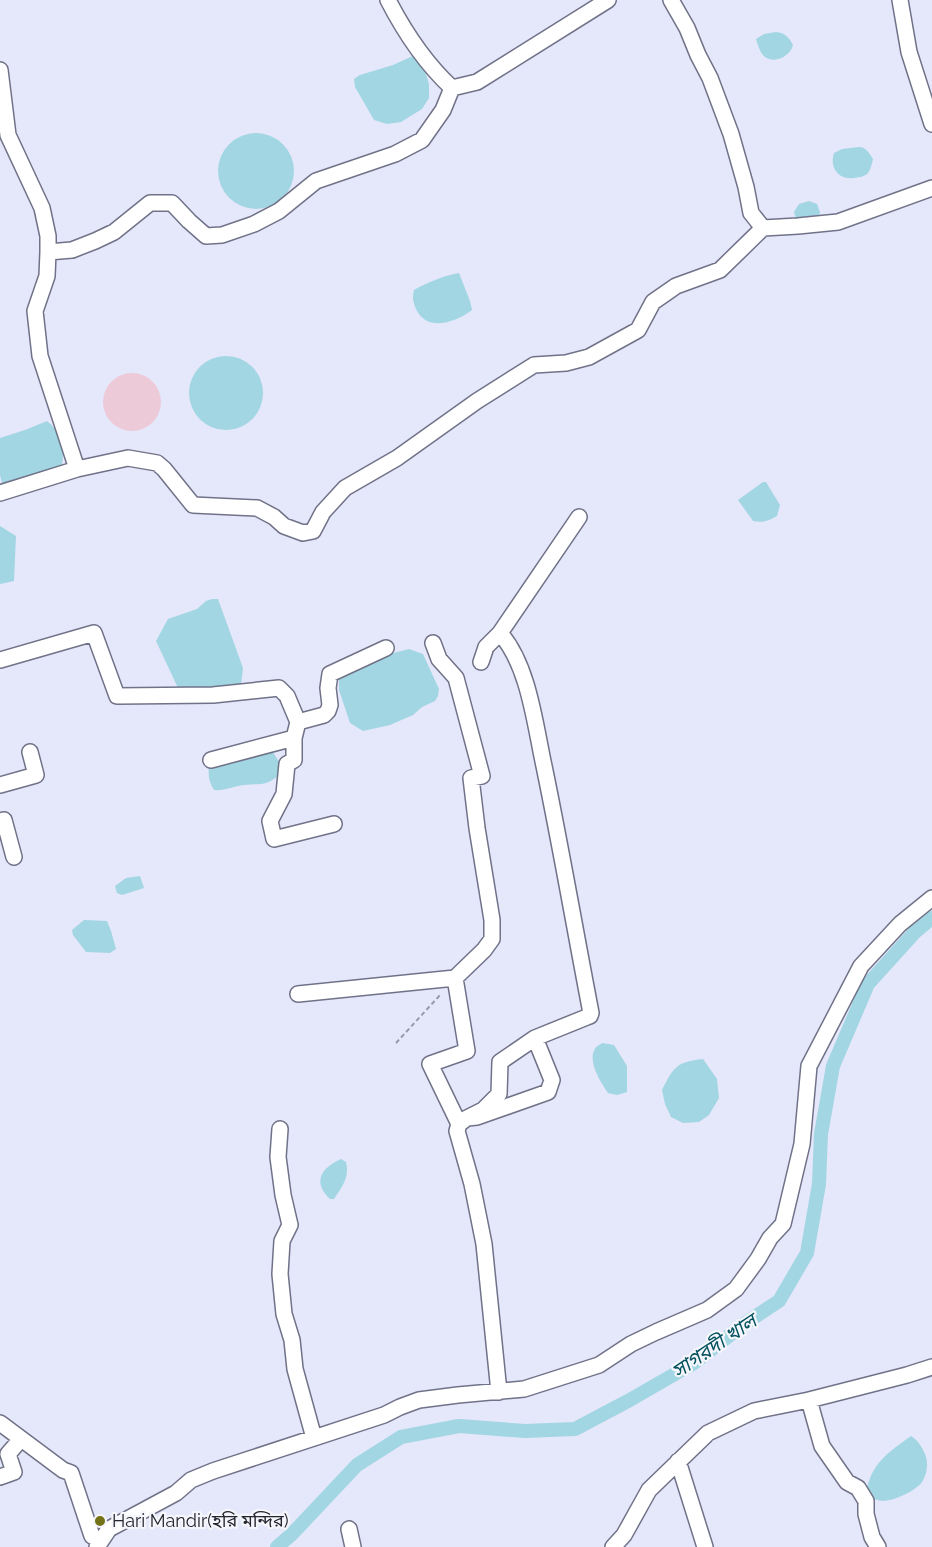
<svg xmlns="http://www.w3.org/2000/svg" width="932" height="1547" viewBox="0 0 932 1547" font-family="Raleway,'Noto Sans Bengali',sans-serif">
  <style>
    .green { fill: #eccad8 }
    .water { fill: #a2d6e2 }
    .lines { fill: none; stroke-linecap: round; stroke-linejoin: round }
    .canal { stroke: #a2d6e2; stroke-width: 14 }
    .minor-casing { stroke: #707288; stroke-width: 18 }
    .path { stroke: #9798a8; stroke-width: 2; stroke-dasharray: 4.5 3; stroke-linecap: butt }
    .minor { stroke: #fff; stroke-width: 15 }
    .poi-dot { fill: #737217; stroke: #f5f6fb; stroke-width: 2 }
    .labels { text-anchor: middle; stroke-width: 4.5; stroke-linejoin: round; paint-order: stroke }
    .poi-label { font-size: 18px; fill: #24252e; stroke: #f5f6fb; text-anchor: start }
    .water-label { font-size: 20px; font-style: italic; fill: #03525e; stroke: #f5f6fb }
  </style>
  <rect width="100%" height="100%" fill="#e5e7fb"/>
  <!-- green -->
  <path class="green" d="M103 402a29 29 0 1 1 58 0a29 29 0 1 1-58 0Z"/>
  <!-- water -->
  <path class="water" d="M776,32c9,1 13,5 17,13 -3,11 -17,19 -28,12 -5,-4 -7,-12 -9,-18l8,-5z
    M413,56l12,15 4,13v14l-7,11 -21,13 -14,2 -13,-4 -19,-33 -1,-8 6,-4 33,-10z
    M218 171a38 38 0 1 1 76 0a38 38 0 1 1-76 0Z
    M859,147c7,0 10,6 14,12 -1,4 -2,10 -5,14 -4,4 -8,4 -14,5 -15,2 -25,-10 -20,-25l8,-4z
    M809,201l8,3 3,8 -2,9 -22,-1 -2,-8 5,-8z
    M459,273l11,28 2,9c-16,12 -45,23 -56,-1 -3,-7 -4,-11 -2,-19 14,-8 29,-14 45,-17z
    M189 393a37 37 0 1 1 74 0a37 37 0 1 1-74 0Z
    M47,421c15,12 18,25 15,44l-59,22 -3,-12v-37l25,-8z
    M763,482h3l14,23 -3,11c-9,5 -14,7 -24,5l-15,-21z
    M0,526l16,10 -2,45 -14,3z
    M212,599h6l25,69 -2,18 -31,3 -32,-1 -22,-47 12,-22 29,-10 9,-8z
    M409,649l14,5 16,35 -1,7 -3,5 -13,6 -9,8 -23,10 -27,6 -13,-8 -11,-33v-16l47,-19z
    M271,749l10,16v8c-14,14 -20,10 -37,12 -11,1 -19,6 -30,5 -5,-8 -6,-14 -5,-23z
    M140,876l4,12 -22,7 -5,-2 -2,-7 11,-8z
    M84,920l23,1 4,10 5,18 -6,4 -24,-1 -13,-17 -1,-5z
    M602,1043l12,2 13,21v26l-10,3 -9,-2c-7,-10 -21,-32 -13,-44 1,-3 5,-4 7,-6z
    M703,1059l14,20 2,19 -10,17 -10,7 -16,1 -12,-6 -6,-13 -3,-14c12,-24 15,-28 41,-31z
    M341,1159l5,3c4,15 -4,25 -12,37h-4c-18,-17 -9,-31 11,-40z
    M911,1436c6,4 9,8 12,14 6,10 5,22 -1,32 -6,9 -36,24 -47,17 -4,-3 -6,-8 -8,-11 6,-26 23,-37 44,-52z"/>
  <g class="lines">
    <!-- canal -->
    <path class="canal" d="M277,1547l15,-13 65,-69 44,-28 58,-11 66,5 50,-2 53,-28 66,-38 50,-39 35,-23 28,-48 12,-69 2,-50 12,-68 35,-82 47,-52 17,-14"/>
    <defs>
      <path id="minor" d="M388,0c17,33 37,63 64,88
        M671,0l16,28 11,27 12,23 21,56 15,53 5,26 12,15 35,-2 40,-4 94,-34
        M900,0l9,52 23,72
        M0,70l8,65 34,73 6,28v16
        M77,469l51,-11 29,5 7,6 29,36 64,3 17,9 10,9 19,7 10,-2 10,-19 22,-24 52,-30 80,-57 57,-36 32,-2 23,-6 49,-27 15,-28 23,-16 44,-16 43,-42
        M0,493l77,-24 -37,-113 -5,-45 12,-35 1,-24 24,-2 23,-9 19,-9 36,-29h22l17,18 17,15 16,-1 32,-11 25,-13 37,-30 79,-27 27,-14 21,-30 9,-22 25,-6 131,-82
        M500,633c29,33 35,92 44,133 17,82 31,164 47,247l-1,3 -3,1 -52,21
        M433,643l6,16 17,19 26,98 -11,2 6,50 15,92v19l-8,11 -29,28
        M0,660l94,-27 23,63 96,-1 66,-7 8,8 11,26 26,-7 4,-4 2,-6 -2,-17 2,-14 56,-26
        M481,662l5,-15 14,-14 79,-116
        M298,722l-4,16v22l-7,4 -3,30 -14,27 4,18 60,-15
        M211,760l83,-22
        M0,785l36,-10 -6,-23
        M0,821l4,-1 10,37
        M298,994l157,-16 12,73 -37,13 29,60 -2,7 15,53 12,60 15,148
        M459,1124l8,-6 16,-8 16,-16 1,-32 35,-24 17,42 -4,12 -71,25 -10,1
        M280,1129l-2,28 5,38 7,30 -8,16 -2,33 4,40 8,26 3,29 19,69
        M809,1400l13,46 25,36 11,6 8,13v13l6,23 6,10
        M0,1423l63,47 8,3 21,63 8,4
        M678,1461l27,86
        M0,1477l14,-5 -6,-18 13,-15
        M349,1529l4,18
        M97,1547l12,-18 67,-36 15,-13 22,-9 171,-56 16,-8 19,-7 39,-5 66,-6 75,-24 32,-21 25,-12 51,-22 29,-21 22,-30 12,-21 13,-14 19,-80 7,-78 52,-100 39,-42 32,-26
        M613,1547l11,-12 25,-45 59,-57 46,-22 55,-11 98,-25 25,-8"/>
    </defs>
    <!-- minor casing -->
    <use href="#minor" class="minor-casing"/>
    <!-- path -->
    <path class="path" d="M396,1043l45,-49"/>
    <!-- minor -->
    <use href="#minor" class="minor"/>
  </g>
  <!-- markers -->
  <circle class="poi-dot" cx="100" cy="1521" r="6"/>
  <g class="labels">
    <!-- poi labels -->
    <g class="poi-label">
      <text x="112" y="1527">Hari Mandir(হরি মন্দির)</text>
    </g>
    <!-- water labels -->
    <g class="water-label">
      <text transform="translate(714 1346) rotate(-34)" y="7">সাগরদী খাল</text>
    </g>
  </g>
</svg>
